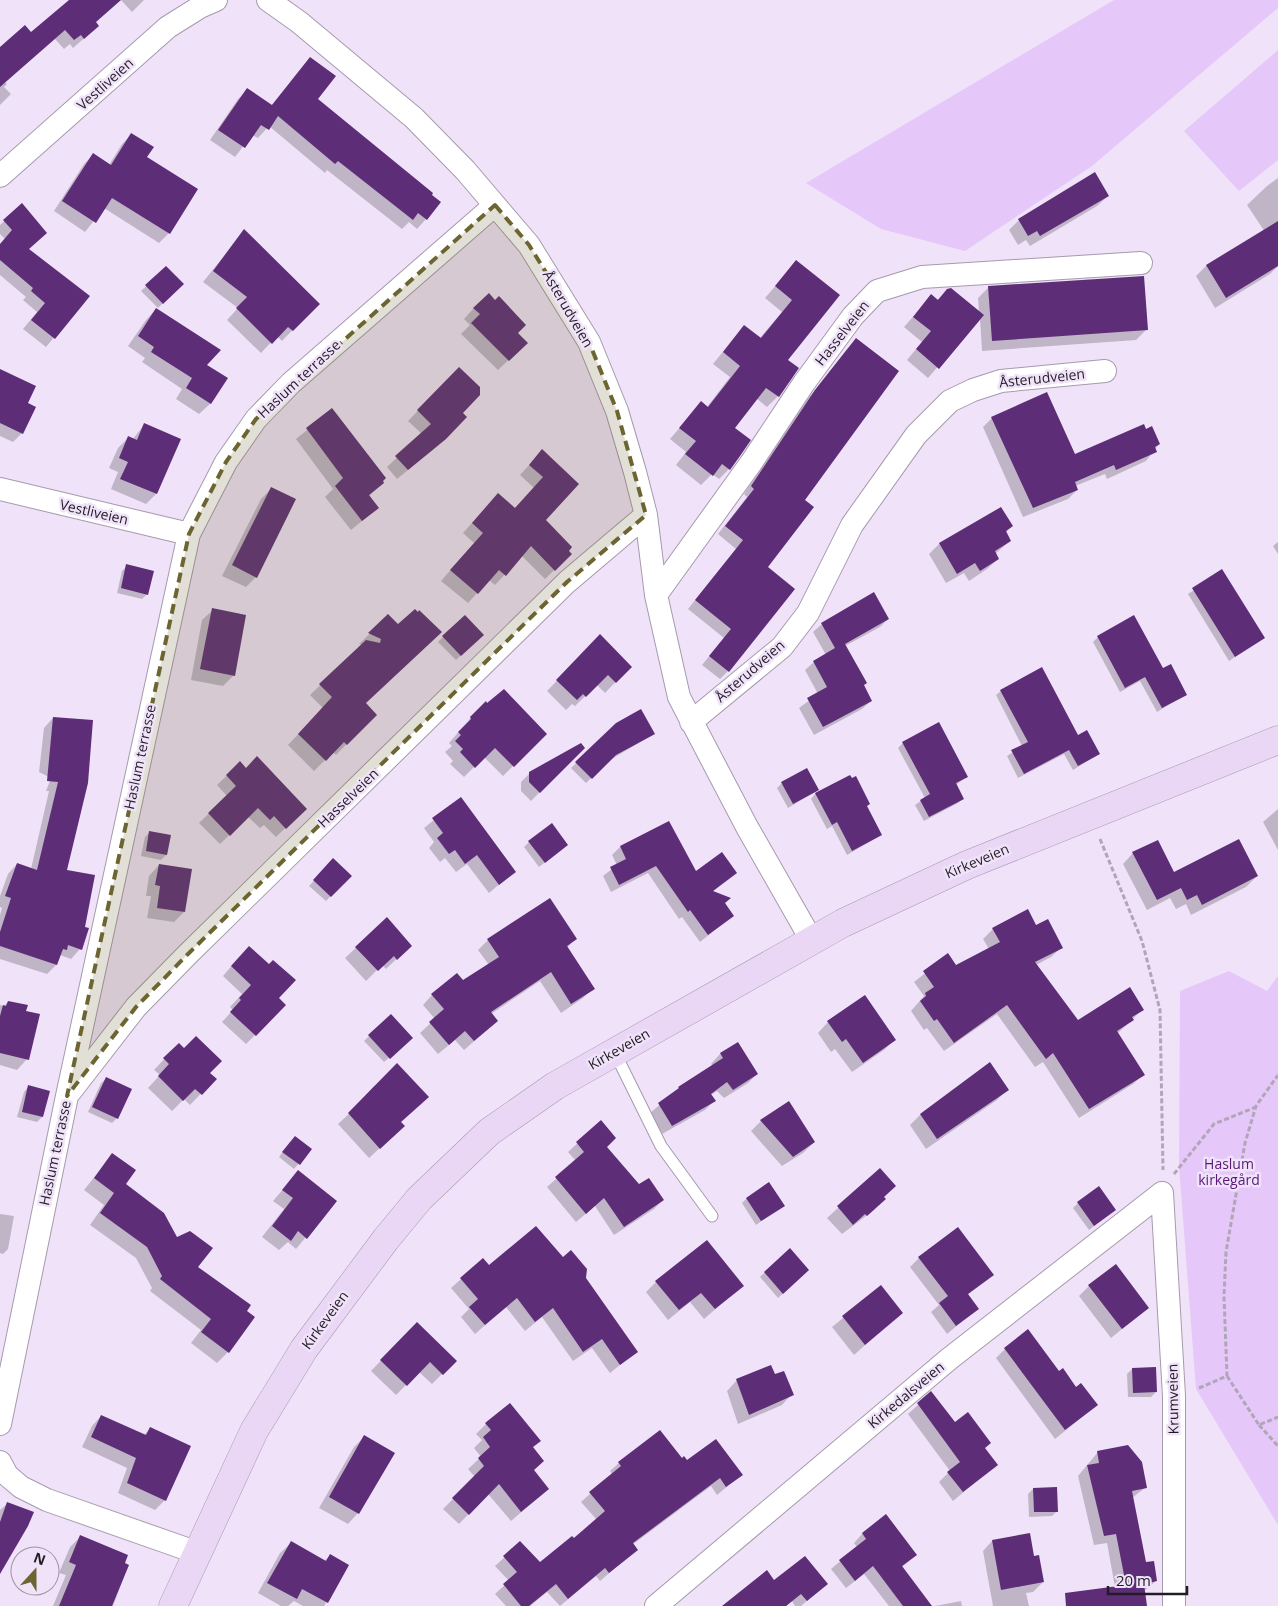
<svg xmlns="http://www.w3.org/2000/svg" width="1278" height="1606" viewBox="0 0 1278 1606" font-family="'Open Sans',sans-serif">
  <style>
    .green { fill: #e5c7f9 }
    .shadow { fill: #0003 }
    .building { fill: #5d2d77 }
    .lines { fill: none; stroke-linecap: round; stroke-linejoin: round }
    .service-casing { stroke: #a69aae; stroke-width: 13 }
    .minor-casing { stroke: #a69aae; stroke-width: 24 }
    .secondary-casing { stroke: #a69aae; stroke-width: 29 }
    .path { stroke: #b1a6b8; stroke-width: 3; stroke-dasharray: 5 2.5; stroke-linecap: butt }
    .service { stroke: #fff; stroke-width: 11 }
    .minor { stroke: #fff; stroke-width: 22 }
    .secondary { stroke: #ead7f5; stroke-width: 28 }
    .marked { fill: #6c6532; fill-opacity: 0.2; stroke: #6c6532; stroke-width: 4; stroke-dasharray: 10 6; stroke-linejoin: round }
    .labels { text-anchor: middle; stroke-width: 5; stroke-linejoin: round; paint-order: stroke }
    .street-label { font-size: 14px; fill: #221d25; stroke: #f0e3f9 }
    .park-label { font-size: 14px; fill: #5a1879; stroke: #f0e3f9 }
  </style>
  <rect width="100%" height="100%" fill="#f0e3f9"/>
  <!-- green -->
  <path class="green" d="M1114,0h164v8l-186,158 -127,85 -84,-22 -75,-46z
    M1278,50v110l-39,31 -55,-60z
    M1229,971l38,20 11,-15v549l-82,-136 -17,-223 1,-175z"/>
  <!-- shadow -->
  <path class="shadow" d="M71,0h49l-25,22 -7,13 -15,13 -3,-4 -6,5 -9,-10 -50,43 2,2 -3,3 7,7 -11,11v-43z
    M121,0h23l-12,12z
    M310,58l7,41 109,120 -9,10 -8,-7 -7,7 -75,-59 -2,3 -56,-47 -11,12 -6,-3 -17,22 -25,-17 28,-41 10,-10 23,17z
    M131,135l15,23 23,75 -10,10 -55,-35 -19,24 -31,-21 30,-47 9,-9 16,10 13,-21z
    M1094,173l14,23 -11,10 -67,40 -4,-6 -8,5 -9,-15 10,-10z
    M1278,178v46l-13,8 -18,-27 20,-19z
    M22,205l5,44 61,47 -42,51 -23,-18 14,-17 -14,-12 3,-3 -26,-22v-30l5,-6 -5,-5v-9z
    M244,231l74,73 -36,37 -5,-5 -16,17 -34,-33 11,-12 -35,-26z
    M1278,259v7l-8,8 -55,34 -19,-32 10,-10z
    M797,261l-11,99 11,8 -19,28 -11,11 -11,-9 -22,30 -5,41 -10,10 -7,-5 -11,11 -25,-20 10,-13 -16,-13 31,-36 6,4 23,-30 -17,-13 21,-26 10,-11 15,12 23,-27 -17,-14z
    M166,267l16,17 -24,24 -17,-17z
    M989,287l158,42 -11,11 -154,11 -2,-33 -52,60 -21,-18 15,-18 -18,-15 27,-31 6,4 11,-10 31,23 -1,-15z
    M474,308l43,25 9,10 -28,27 -37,-36 9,-9 -6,-6z
    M156,309l49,56 21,13 -16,26 -11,10 -23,-15 6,-10 -40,-27 3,-4 -17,-12 18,-26z
    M848,348l-45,152 -37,67 -38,104 -8,8 -18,-14 22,-27 -36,-29 48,-60 -18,-15 29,-37 -3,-3 63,-94z
    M459,368l2,45 -26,35 -38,31 -10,-12 35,-33 -14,-13z
    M0,370l26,34 -4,29 -9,9 -13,-6z
    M332,410l51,73 -14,13 9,12 -27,22 -26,-33 8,-8 -37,-50z
    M992,418l82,38 72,-26 13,14 -13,17 -39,18 -2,-5 -30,12 2,4 -9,9 -45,18 -40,-90z
    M144,425l12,69 -10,10 -35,-15 7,-17 -9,-4 9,-20 10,-10 4,2z
    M542,451l3,69 26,34 -26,25 -23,-23 -27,29 -6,-5 -21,23 -27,-22 33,-38 -11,-10 25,-28 26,4 20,-21 -14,-13z
    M272,488l-16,89 -10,10 -24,-11 39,-77z
    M1001,509l11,17 -7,7 5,8 -15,13 3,5 -11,10 -18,12 -5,-8 -18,10 -17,-29 10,-10z
    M1278,542v12l-5,-8z
    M127,566l20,28 -5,5 -25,-6 5,-22z
    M1222,571l41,67 -34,23 -41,-67z
    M213,610l21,65 -11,11 -32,-6 11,-60z
    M388,616l-24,87 11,12 -39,40 -3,-3 -19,19 -26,-26 35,-37 -13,-13 52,-50 -3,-1z
    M464,616l18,19 -26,25 -18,-18z
    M888,619l-8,8 -35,19 26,55 -9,8 -48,26 -15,-27 19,-14 -13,-24 9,-8 12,-7 -13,-23 9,-8z
    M600,636l30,31 -25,26 -8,-8 -22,21 -3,-2 -6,6 -19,-19z
    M1098,637l64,33 24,24 -29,18 -17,-31 -20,11 -27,-50z
    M1001,691l76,46 22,17 -26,16 -9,-16 -46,24 -11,-22 15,-10 -26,-51z
    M475,713l70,21 -42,42 -19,-19 -20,20 -14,-13 3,-3 -8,-9 7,-6 -3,-3z
    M53,718l13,153 14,78 -9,10 -11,-4 -4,10 -9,9 -47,-15v-44l2,-7 -2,-1v-11l8,-22 9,-10 14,5 18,-78h-3l5,-13 -12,-6 5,-44z
    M617,724l37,10 -44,26 -24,23 -15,-15z
    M903,743l63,34 -10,8 7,13 -5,5 -34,18 -9,-16 10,-7 -27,-50z
    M583,748l-52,53 -10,-10v-9l9,-9z
    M240,763l6,6 59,40 -29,28 -12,-12 -4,3 -12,-11 -28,27 -21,-21 28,-27 -10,-11z
    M849,776l32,59 -34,20 -15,-29 -5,3 -16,-30 4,-5z
    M782,783l36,7 -30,18 -11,-20z
    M460,799l54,73 -25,21 -22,-29 -11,8 -11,-14 -5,4 -11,-14 5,-6 -10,-14z
    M1278,809v41l-15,-28z
    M669,822l26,50 40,1 -23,19 20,24 -32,26 -18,-25 -3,2 -31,-46 -37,19 -8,-16 14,-11 -5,-10 8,-8z
    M150,832l16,23 -5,5 -20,-4 4,-19z
    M529,842l38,3 -28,22 -15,-20z
    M1133,853l41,21 83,2 -11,11 -55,28 -5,-11 -10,5 -6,-11 -23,12 -24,-46z
    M333,860l17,16 -24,25 -17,-15z
    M159,865l25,47 -10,10 -27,-4 4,-22h-5l3,-20z
    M387,919l23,27 -24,23 -4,-4 -16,16 -21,-23z
    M1035,927l26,21 -10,9 -15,8 42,57 65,-13 -26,25 26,41 -10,9 -54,34 -36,-56 -8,5 -38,-53 -53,37 -17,-23 -3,2 -13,-19 13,-15 -10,-14 34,-27 8,11 33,-17 -6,-10 10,-10z
    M575,939l-8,9 26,40 -10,10 -22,15 -21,-32 -49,33 -4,16 -23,20 -9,-10 -17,14 -18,-21 15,-14 -12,-14 9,-10 31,-13 26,-17 -11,-15 10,-10z
    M240,956l37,42 -22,37 -9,9 -24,-22 11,-12 -3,-3 12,-13 -19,-18z
    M8,1002l17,10 2,47 -10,11 -17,-5v-60l4,1z
    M828,1022l66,18 -10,10 -32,22 -17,-23 -4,3 -13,-19z
    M369,1036l37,7 -22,19 -20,-21z
    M738,1044l19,30 -9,9 -24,15 -7,-7 -6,4 3,6 -9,9 -43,24 -13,-20 30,-26 34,-22 -2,-2 9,-10z
    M168,1055l40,18 7,6 -25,26 -6,-6 -12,12 -24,-23 12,-13 -6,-5z
    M989,1064l18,26 -10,10 -71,49 -16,-24 10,-10z
    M106,1079l24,11 -14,29 -4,4 -24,-11 13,-29z
    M375,1085l25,38 -7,13 -24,22 -31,-34 29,-27 -2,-1z
    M28,1087l14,30 -5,5 -20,-5 7,-25z
    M761,1121l53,21 -11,11 -21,13 -31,-35z
    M601,1122l5,26 33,38 24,14 -9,9 -40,26 -19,-29 -19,16 -29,-35 29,-26 -8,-9z
    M290,1142l21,7 -17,20 -15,-12z
    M112,1155l12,29 53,55 20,28 31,85 -11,11 -26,-20 10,-13 -51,-39 2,-3 -16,-30 -46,-33 14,-20 -20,-15z
    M880,1170l3,28 -9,12 -32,24 -15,-16z
    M298,1172l38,29 -40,48 -8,-7 -9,8 -17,-13 22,-28 -11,-8z
    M747,1198l36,8 -27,19 -14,-22z
    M1078,1203l37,7 -26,20 -16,-22z
    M0,1214l14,2 -6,33 -5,5 -3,-1z
    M919,1258l74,17 -26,20 10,14 -30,25 -16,-22 8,-7 -29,-38z
    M563,1259l73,93 -26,21 -18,-25 -19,13 -31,-44 -17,14 -19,-24 -31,27 -14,-17 8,-8 -18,-21 10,-9 28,-12z
    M765,1272l38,3 -25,23 -18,-21z
    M656,1282l86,4 -38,33 -14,-17 -22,18 -22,-28z
    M1089,1286l59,22 -37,30 -32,-42z
    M881,1287l20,26 -47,42 -22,-28z
    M417,1323l38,38 -23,23 -13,-12 -23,23 -25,-24z
    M1005,1349l54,23 38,33 -42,34 -59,-81z
    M1132,1369l24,23 -5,5h-23l-1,-23z
    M774,1376l18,18 -10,11 -44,19 -11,-33 10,-11z
    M931,1393l23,31 30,24 12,17 -43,36 -14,-19 11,-11 -42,-57z
    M101,1416l43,19 6,-6 15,71 -10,10 -37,-17 9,-25 -45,-21 10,-21z
    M486,1424l46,24 1,23 15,18 -37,32 -23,-27 -29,30 -16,-15 32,-32 -7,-8 13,-12 -7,-9 8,-8 -6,-6z
    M364,1437l-6,76 -10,11 -29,-16 35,-61z
    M1098,1452l47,36 -13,10 13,66 11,17 -12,10 2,15h-55l24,-19 -8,-44 -13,2 -16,-69z
    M681,1460l60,15 -24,20 -6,-9 -79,59 -5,13 -27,23 -4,-5 -36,30 -13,-14 -17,14h-24l-11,-12 14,-13 -14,-15 25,-23 19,21 58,-44 -16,-18 31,-28 -2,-3 9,-8z
    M1033,1489l24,22 -5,5 -23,1 -1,-23z
    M7,1504l-7,55v-49z
    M886,1516l30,39 -15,13 29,38h-41l-25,-32 -18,14 -15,-19 26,-22 -3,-4 8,-9z
    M81,1536l47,30 -15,40h-60l13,-31 -7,-2 11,-26z
    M992,1541l41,17 10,24 -10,10 -7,1 3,13h-36l-10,-55z
    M291,1543l33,18 6,-5 18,9 -24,41h-21l-9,-5 -6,5h-7l-23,-13 22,-40z
    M774,1581l52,3 -25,22h-6l-3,-5 -6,5h-61z
    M961,1601l1,5h-27z"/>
  <!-- building -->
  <path class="building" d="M69,0h52l-25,22 3,4 -15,13 -3,-4 -7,5 -9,-10 -65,57v-40l25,-22 6,7z
    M310,57l26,19 -18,23 115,94 -1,2 9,7 -14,18 -9,-7 -5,7 -75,-59 -3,3 -57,-48 -9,14 -8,-5 -16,23 -27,-18 29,-42 25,17z
    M131,133l23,14 -7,10 51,32 -28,45 -58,-36 -16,25 -34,-22 31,-48 18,12z
    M1095,172l14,24 -69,40 -3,-5 -9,5 -10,-17z
    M22,203l25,30 -18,16 61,47 -35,43 -24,-19 14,-17 -14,-12 2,-3 -33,-28v-16l12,-14 -9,-10z
    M1278,221v45l-52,32 -20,-33z
    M244,229l76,75 -27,27 -5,-4 -16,17 -36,-36 11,-11 -34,-26z
    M796,260l44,35 -52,65 11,8 -20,29 -13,-9 -31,40 16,12 -11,16 -10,14 -8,-6 -9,12 -28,-22 11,-13 -17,-13 22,-27 7,6 32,-41 -17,-14 21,-27 17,13 31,-38 -17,-14z
    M166,266l18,18 -21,20 -18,-19z
    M1144,276l4,54 -156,11 -4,-55z
    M951,288l33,27 -45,54 -23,-20 15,-18 -18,-14 18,-23 7,6 9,-11z
    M489,293l6,7 4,-4 27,29 -8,8 10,10 -19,18 -38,-38 9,-9 -7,-6z
    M156,308l65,42 -14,15 21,13 -17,26 -25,-16 6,-10 -41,-26 3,-5 -16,-11z
    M856,338l43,33 -94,129 9,7 -46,60 27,22 -66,83 -20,-16 22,-27 -36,-29 48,-60 -18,-14 29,-37 -3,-3 64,-96z
    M459,367l21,20v8l-17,18 4,4 -21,22 -38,31 -13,-14 36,-32 -14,-14z
    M0,369l36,17 -8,17 8,4 -13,27 -23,-11z
    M1047,392l28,62 69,-30 2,5 6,-3 8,18 -5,3 2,5 -41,18 -2,-5 -39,17 3,8 -45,18 -42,-91z
    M332,408l54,70 -3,3 1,2 -15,12 10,13 -17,13 -27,-35 8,-8 -37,-50z
    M144,423l37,16 -24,55 -37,-15 8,-17 -9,-4 9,-22 9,4z
    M542,449l37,35 -33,36 26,27 -3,4 3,3 -17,17 -24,-25 -25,30 -7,-6 -21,24 -28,-24 33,-37 -11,-10 26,-30 17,15 28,-31 -14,-12z
    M271,487l25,12 -39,79 -25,-13z
    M1001,507l12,19 -7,5 5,10 -16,10 4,8 -19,12 -5,-8 -18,11 -18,-31z
    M126,564l28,7 -6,24 -27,-7z
    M1222,569l43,69 -30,19 -43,-69z
    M874,592l15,27 -44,25 22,39 -3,2 8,16 -49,26 -16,-29 20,-11 -14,-26 22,-13 -14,-25z
    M212,608l34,7 -11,61 -35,-7z
    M415,609l3,3 1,-2 23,22 -76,71 11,12 -30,30 -3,-3 -18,19 -28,-27 34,-37 -13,-13 47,-44 14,3 1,-4 -13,-6 20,-19 10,10z
    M465,615l19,20 -23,21 -19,-20z
    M1134,615l29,53 8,-4 16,31 -25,13 -17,-31 -20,11 -28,-52z
    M600,634l32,33 -16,16 -8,-8 -22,22 -3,-3 -6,6 -21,-20z
    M1042,667l36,68 9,-5 13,24 -22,12 -9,-16 -45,24 -13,-24 17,-8 -28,-52z
    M504,689l43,45 -33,33 -19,-19 -20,20 -15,-16 3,-3 -8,-8 6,-6 -3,-3 13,-13 -1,-2 16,-16 1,2z
    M641,709l14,25 -39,21 -24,24 -17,-17 41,-39z
    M53,717l40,3 -5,63 -21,87 28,5 -10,52 4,1 -7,22 -14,-5 -1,5 -4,-1 -6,16 -57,-19v-14l11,-34 -6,-2 12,-33 20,7 21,-88 -11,-1z
    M939,722l29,55 -12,6 8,16 -35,18 -9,-17 10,-6 -28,-52z
    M581,743l4,5 -45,45 -11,-11v-10z
    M257,756l50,53 -21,20 -12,-13 -4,4 -12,-12 -28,28 -22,-23 28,-27 -10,-11 14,-14 6,7z
    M807,768l12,22 -26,14 -12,-22z
    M850,775l2,3 4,-2 14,28 -3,2 15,29 -30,16 -15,-29 -5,3 -17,-32z
    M461,797l55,75 -17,13 -22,-30 -12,9 -10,-14 -6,4 -12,-16 6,-5 -11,-15z
    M669,821l27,50 26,-19 15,21 -24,18 18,7 -6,5 9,13 -26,19 -18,-25 -2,2 -32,-46 -37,19 -9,-18 16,-8 -6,-13z
    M552,823l16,22 -23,18 -17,-22z
    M149,831l22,4 -4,20 -21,-4z
    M1239,839l19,37 -56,29 -5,-10 -10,5 -6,-12 -24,12 -25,-48 26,-12 16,32z
    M333,858l19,18 -21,21 -18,-17z
    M159,864l33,5 -7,43 -28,-4 3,-22 -5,-1z
    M550,898l27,41 -10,7 28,43 -24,15 -20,-32 -60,40 7,9 -24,20 -9,-10 -16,14 -20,-23 15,-13 -13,-15 26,-21 6,7 36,-23 -12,-18z
    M1028,909l8,16 12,-6 15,29 -28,14 43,58 52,-33 14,23 -12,7 2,3 -17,11 28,44 -56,34 -36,-56 -7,6 -39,-54 -53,38 -17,-24 -3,2 -14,-20 6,-5 -1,-3 9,-6 -11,-16 25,-18 8,12 44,-23 -8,-14z
    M387,917l25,29 -15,14 -3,-4 -16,15 -23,-24z
    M249,946l20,18 4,-4 23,20 -17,18 7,7 -30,31 -26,-24 11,-12 -2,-2 12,-13 -20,-19z
    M865,995l31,45 -33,23 -17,-24 -4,3 -15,-21z
    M8,1001l20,4 -2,6 14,3 -11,46 -29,-7v-37l3,-11 3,1z
    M391,1014l22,24 -23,21 -22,-24z
    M196,1036l26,25 -12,12 7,6 -15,16 -7,-6 -12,12 -25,-25 11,-12 -6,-6 16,-15 5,5z
    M738,1042l20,32 -25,16 -6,-8 -16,12 5,7 -44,25 -14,-23 21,-15 -1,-1 45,-29 -3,-5z
    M990,1062l19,28 -72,49 -17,-25z
    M397,1063l32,34 -28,25 4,4 -25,23 -32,-36z
    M106,1077l26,12 -14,30 -26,-12z
    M28,1085l22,6 -7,26 -21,-5z
    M789,1101l26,41 -22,15 -33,-37z
    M601,1120l15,18 -9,9 32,37 10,-6 15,22 -40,27 -20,-29 -18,16 -31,-37 29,-25 -8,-10z
    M295,1136l17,13 -12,16 -18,-13z
    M112,1153l24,17 -10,14 38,29 13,24 13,-6 23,17 -15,19 53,38 -4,6 8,6 -26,36 -28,-21 10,-13 -51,-40 2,-3 -15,-29 -47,-34 14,-20 -20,-15z
    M880,1168l16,18 -12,11 2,2 -19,17 -2,-2 -12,11 -16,-19z
    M298,1170l39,31 -30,38 -9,-8 -7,10 -19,-15 21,-28 -11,-8z
    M769,1182l16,24 -24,15 -15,-23z
    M1099,1186l17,24 -22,16 -17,-24z
    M536,1226l27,31 8,-7 16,19 -1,9 52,74 -18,13 -18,-26 -19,13 -30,-44 -18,14 -18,-24 -32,27 -16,-18 9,-8 -18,-21 23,-20 6,7z
    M958,1227l36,48 -26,19 11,15 -23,17 -17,-23 9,-7 -30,-39z
    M707,1240l37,46 -29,23 -14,-16 -22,17 -24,-29z
    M790,1248l19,22 -26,24 -19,-22z
    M1116,1264l33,44 -27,21 -34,-44z
    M881,1285l22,28 -38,32 -23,-29z
    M417,1322l40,39 -14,14 -13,-13 -23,24 -27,-26z
    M1028,1329l31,42 4,-3 13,19 5,-4 17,22 -33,25 -61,-82z
    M771,1365l4,9 9,-3 10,24 -45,20 -13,-36z
    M1156,1367l1,25 -24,1 -1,-25z
    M931,1391l24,31 13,-10 23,31 -6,5 13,17 -35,27 -16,-20 13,-10 -43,-59z
    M510,1403l31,38 -8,6 11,14 -10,9 15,19 -28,23 -22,-28 -30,31 -17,-17 32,-32 -6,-8 12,-11 -7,-10 8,-7 -6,-7z
    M101,1415l45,20 4,-8 41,19 -25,55 -39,-18 9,-25 -45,-21z
    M660,1430l22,28 2,-2 3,4 29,-21 27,36 -17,12 -6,-9 -87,65 5,7 -29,23 -4,-5 -37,31 -12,-15 -27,22h-8l-18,-22 14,-12 -14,-16 17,-15 20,21 32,-26 2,2 31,-27 -16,-19 32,-26 -3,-4z
    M364,1435l31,18 -36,61 -30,-17z
    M1128,1445l14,17 5,26 -15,3 14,71 8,-1 3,20 -13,3 3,22h-81l-1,-13 61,-8 -10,-51 -12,2 -17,-71 12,-2 -2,-12z
    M1057,1487l1,25h-24l-1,-24z
    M7,1502l27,10 -6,14 -28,48v-52z
    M886,1514l31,41 -15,11 30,40h-29l-30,-40 -18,15 -16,-21 27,-21 -4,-6z
    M1030,1533l4,23 5,-1 5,27 -43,8 -9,-50z
    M80,1535l48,20 -3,8 4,2 -17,41h-53l17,-41 -7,-3z
    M291,1541l35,20 4,-7 19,11 -21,38 -26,-14 -5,10 -30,-16z
    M805,1556l23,28 -21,17 -6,-7 -15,12h-64l45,-36 7,10z"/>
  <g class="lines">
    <defs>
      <path id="service" d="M614,1051l47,95 51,70"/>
      <path id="minor" d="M268,0l31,22 115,96 51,52 64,75 60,97 28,69 18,61 11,43 10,80 23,102 68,130 65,114
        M0,176l168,-149 32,-20 16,-7
        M0,489l189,45
        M656,595l95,-132 53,-80 49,-67 24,-25 45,-14 219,-14
        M691,722l91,-75 26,-34 44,-88 64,-90 34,-34 23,-11 28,-9 104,-10
        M70,1092l66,-85 52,-53 379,-372 79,-67
        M1162,1193l12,203v210
        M0,1424l67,-328 122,-562 37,-72 30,-43 35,-36 204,-178
        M0,1462l7,13 14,12 26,13 151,53
        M656,1606l293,-247 213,-166"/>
      <path id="secondary" d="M173,1606l81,-175 50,-82 82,-110 33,-40 70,-67 66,-46 288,-163 124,-58 311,-125"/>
    </defs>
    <!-- service casing -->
    <use href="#service" class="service-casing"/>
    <!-- minor casing -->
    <use href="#minor" class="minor-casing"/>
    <!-- secondary casing -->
    <use href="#secondary" class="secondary-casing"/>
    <!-- path -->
    <path class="path" d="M1100,839l42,102 18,69 3,160
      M1174,1174l40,-50 42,-17
      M1227,1376l32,49 19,-8
      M1199,1388l28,-12 -3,-80 2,-44 19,-109 11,-37 22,-31
      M1259,1425l19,21"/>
    <!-- service -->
    <use href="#service" class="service"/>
    <!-- minor -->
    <use href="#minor" class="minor"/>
    <!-- secondary -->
    <use href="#secondary" class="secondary"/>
  </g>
  <!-- marked area -->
  <path class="marked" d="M495,205l34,40 60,97 28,69 29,104 -79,67 -379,372 -52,53 -69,89 122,-562 37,-72 30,-43z"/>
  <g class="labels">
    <!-- street labels -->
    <g class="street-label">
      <text transform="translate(105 84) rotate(-42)" y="5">Vestliveien</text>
      <text transform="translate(568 309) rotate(60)" y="5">Åsterudveien</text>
      <text transform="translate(842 333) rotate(-52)" y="5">Hasselveien</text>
      <text transform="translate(1042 378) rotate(-6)" y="5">Åsterudveien</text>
      <text transform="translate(299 379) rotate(-43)" y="5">Haslum terrasse</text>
      <text transform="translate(94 512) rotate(13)" y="5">Vestliveien</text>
      <text transform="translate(750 671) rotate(-41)" y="5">Åsterudveien</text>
      <text transform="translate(140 757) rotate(-78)" y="5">Haslum terrasse</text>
      <text transform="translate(348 798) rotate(-44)" y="5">Hasselveien</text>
      <text transform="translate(977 861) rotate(-23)" y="5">Kirkeveien</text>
      <text transform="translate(619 1049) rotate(-30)" y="5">Kirkeveien</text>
      <text transform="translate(55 1153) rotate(-78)" y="5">Haslum terrasse</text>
      <text transform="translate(325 1320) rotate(-54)" y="5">Kirkeveien</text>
      <text transform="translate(906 1395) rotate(-40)" y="5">Kirkedalsveien</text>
      <text transform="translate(1173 1399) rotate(-91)" y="5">Krumveien</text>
    </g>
    <!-- park labels -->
    <g class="park-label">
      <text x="1229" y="1169">Haslum<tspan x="1229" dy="16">kirkegård</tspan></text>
    </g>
  </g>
  <!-- north arrow -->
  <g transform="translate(35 1571) rotate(21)"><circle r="24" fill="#f0e3f9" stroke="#9e94a4"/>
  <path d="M0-4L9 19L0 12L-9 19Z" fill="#6c6532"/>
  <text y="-8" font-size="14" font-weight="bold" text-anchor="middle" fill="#221d25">N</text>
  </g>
  <!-- scale -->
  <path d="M1108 1586v8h79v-8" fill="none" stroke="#221d25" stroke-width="2.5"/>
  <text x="1116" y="1586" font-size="15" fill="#221d25" stroke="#f0e3f9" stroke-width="4" paint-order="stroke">20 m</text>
</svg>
